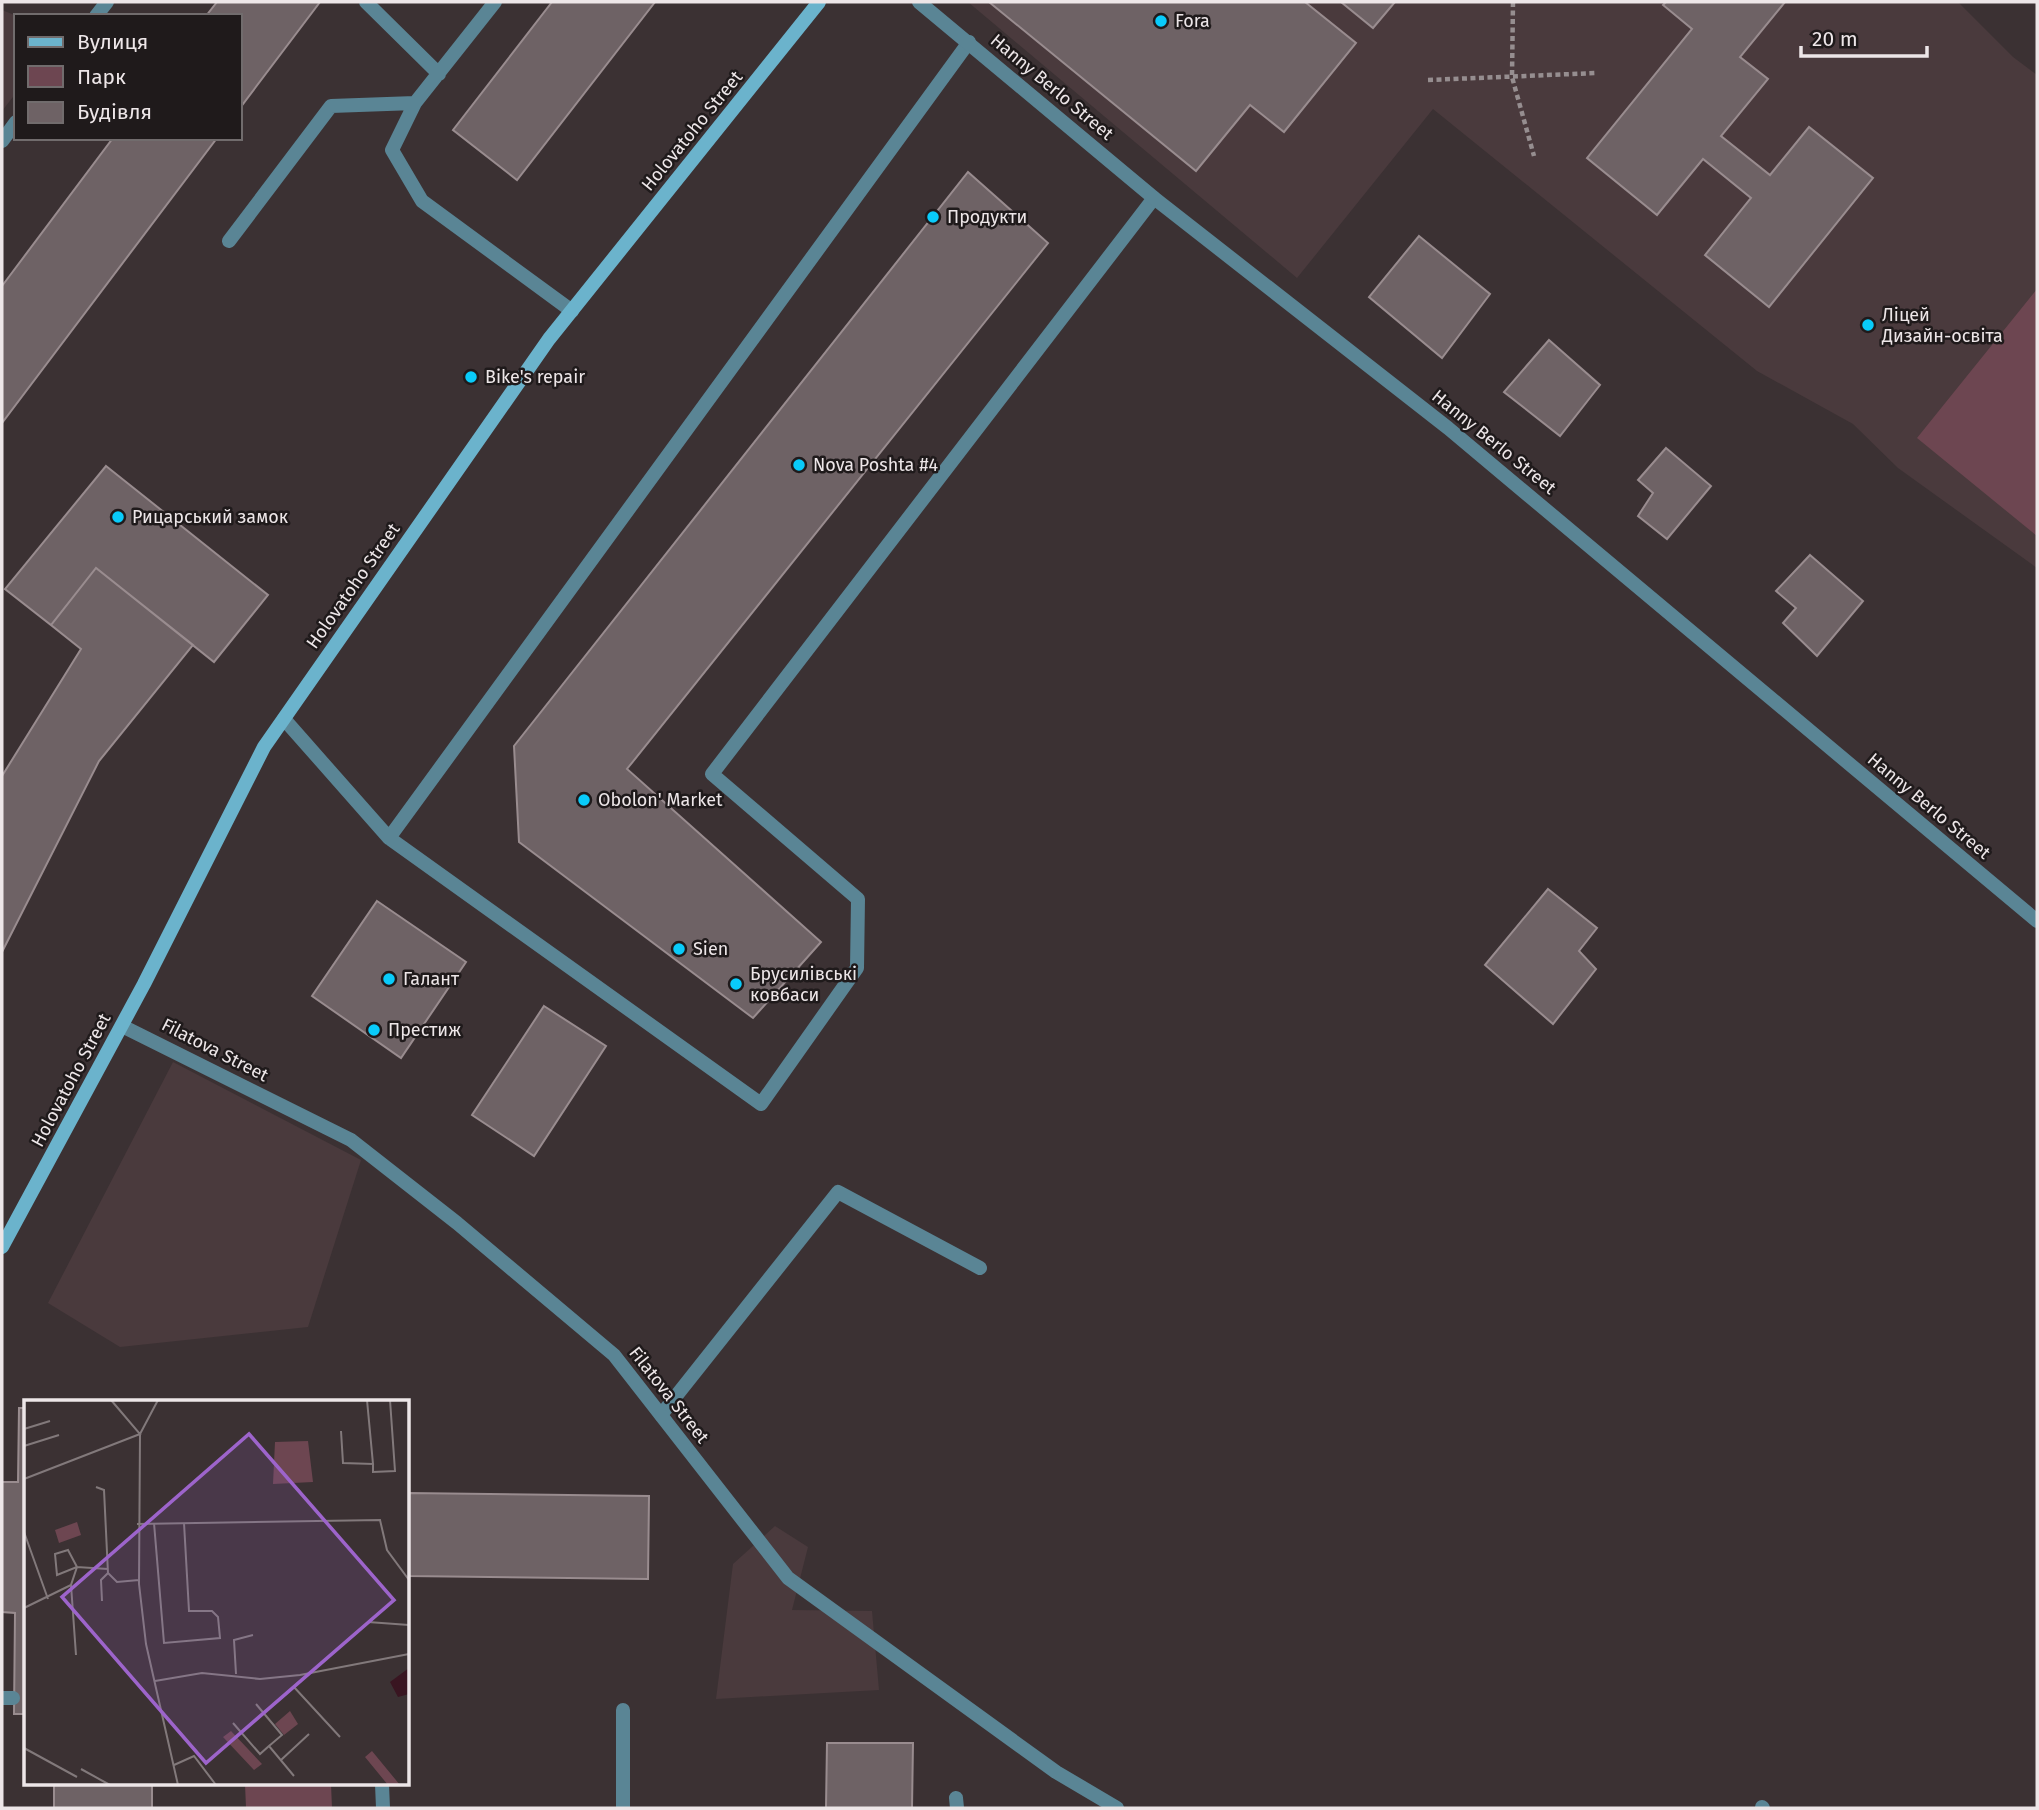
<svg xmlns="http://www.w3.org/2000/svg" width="2039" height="1810" viewBox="0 0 2039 1810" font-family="'Fira Sans',sans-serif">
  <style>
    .built { fill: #4a3a3d }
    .green { fill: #6d4651 }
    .building { fill: #6e6265; stroke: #998c8f; stroke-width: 2 }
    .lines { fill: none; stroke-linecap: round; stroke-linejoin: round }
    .path { stroke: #968e90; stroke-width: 4.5; stroke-dasharray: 5 3.5; stroke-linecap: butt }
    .service { stroke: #5a8595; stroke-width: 14 }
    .minor { stroke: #5a8595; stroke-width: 14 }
    .secondary { stroke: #6bb3cc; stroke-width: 14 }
    .poi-dot { fill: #09cbfa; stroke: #1f1a1b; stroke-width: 2.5 }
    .labels { text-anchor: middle; stroke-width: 5; stroke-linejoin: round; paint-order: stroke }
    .poi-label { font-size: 18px; fill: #ede6e8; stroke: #1f1a1b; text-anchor: start }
    .street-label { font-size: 18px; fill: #ede6e8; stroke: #1f1a1b }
    .inset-road { fill: none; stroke: #82797b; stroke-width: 2 }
    .view { fill: #9d64cb; fill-opacity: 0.15; stroke: #9d64cb; stroke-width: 3.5 }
    .inset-edge { fill: none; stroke: #ede6e8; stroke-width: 3.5 }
  </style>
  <rect width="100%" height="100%" fill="#3b3133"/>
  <!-- built -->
  <path class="built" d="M968,2h990l55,55 24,18v493l-139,-100 -45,-44 -96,-53 -324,-262 -136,169z
    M2,10l15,6 -1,77 -14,18z
    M173,1062l188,98 -53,167 -188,20 -72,-44z
    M775,1526l33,21 -16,63 80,1 7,79 -163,9 17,-135z"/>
  <!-- green -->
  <path class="green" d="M2037,289v247l-120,-98z
    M245,1784h86l1,24h-86z"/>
  <!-- building -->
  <path class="building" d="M217,2h103l-80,106v-92h-34z
    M552,2h103l-138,178 -64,-50z
    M989,2h316l51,41 -72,89 -34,-27 -54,66z
    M1341,2h54l-22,26z
    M1666,2h119l-45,55 28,22 -47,57 49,39 39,-48 64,51 -104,129 -64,-52 46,-57 -48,-39 -46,56 -70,-57 105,-129 -29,-24z
    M113,138h104l-215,285v-137z
    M968,172l80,71 -421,526 194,173 -68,76 -234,-176 -5,-96z
    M1419,236l71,58 -48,64 -73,-61z
    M1549,340l51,45 -40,51 -56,-44z
    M1666,448l45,38 -44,53 -29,-23 15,-23 -15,-13z
    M106,466l162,129 -54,67 -118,-94 -45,57 -46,-36z
    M1810,555l53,46 -46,55 -34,-33 13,-15 -20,-17z
    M96,568l97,77 -94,116 -97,191v-176l79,-127 -30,-24z
    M1548,889l49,39 -18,23 17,18 -43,55 -68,-59z
    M377,901l89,61 -65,96 -89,-62z
    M544,1006l62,40 -72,110 -62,-41z
    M19,1408h7v306h-12l1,-101 -13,-1v-130h16z
    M408,1493l241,3 -1,83 -240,-3z
    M827,1743h86l-1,65h-86z
    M54,1784h98v24h-98z"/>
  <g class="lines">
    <!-- path -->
    <path class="path" d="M1513,2l-1,75 22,79
      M1428,80l169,-7"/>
    <!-- service -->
    <path class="service" d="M366,2l73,72
      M96,16l11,-14
      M969,42l-580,796 372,266 96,-136 1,-69 -146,-125 442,-576
      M415,103l-23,47 30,51 150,110
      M2,141l14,-19
      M229,241l102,-135 84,-3 80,-101
      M284,719l105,119
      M661,1415l177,-223 142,76
      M2,1698h11
      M382,1784l1,24
      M956,1798l1,10
      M1762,1807l1,1
      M623,1808v-98"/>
    <!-- minor -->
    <path class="minor" d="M919,2l235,196 294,230 589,493
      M122,1026l229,114 106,83 157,132 174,223 268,194 61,36"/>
    <!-- secondary -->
    <path class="secondary" d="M2,1247l142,-263 120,-237 285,-408 270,-337"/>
  </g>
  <!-- markers -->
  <g class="poi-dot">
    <circle cx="1161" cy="21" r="7"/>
    <circle cx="933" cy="217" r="7"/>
    <circle cx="1868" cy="325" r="7"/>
    <circle cx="471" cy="377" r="7"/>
    <circle cx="799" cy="465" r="7"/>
    <circle cx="118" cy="517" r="7"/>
    <circle cx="584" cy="800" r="7"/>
    <circle cx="679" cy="949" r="7"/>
    <circle cx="389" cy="979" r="7"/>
    <circle cx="736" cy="984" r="7"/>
    <circle cx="374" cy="1030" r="7"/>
  </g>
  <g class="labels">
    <!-- poi labels -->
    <g class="poi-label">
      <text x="1175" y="27">Fora</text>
      <text x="947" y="223">Продукти</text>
      <text x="1882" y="321">Ліцей<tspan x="1882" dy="21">Дизайн-освіта</tspan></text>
      <text x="485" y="383">Bike's repair</text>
      <text x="813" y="471">Nova Poshta #4</text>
      <text x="132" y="523">Рицарський замок</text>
      <text x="598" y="806">Obolon' Market</text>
      <text x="693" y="955">Sien</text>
      <text x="750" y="980">Брусилівські<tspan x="750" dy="21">ковбаси</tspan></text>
      <text x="403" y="985">Галант</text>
      <text x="388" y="1036">Престиж</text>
    </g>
    <!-- street labels -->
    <g class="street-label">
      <text transform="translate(1052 87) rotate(40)" y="6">Hanny Berlo Street</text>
      <text transform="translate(692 131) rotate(-51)" y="6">Holovatoho Street</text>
      <text transform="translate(1494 442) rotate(39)" y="6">Hanny Berlo Street</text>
      <text transform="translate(353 586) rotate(-55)" y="6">Holovatoho Street</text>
      <text transform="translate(1929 806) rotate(40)" y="6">Hanny Berlo Street</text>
      <text transform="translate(215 1050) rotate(27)" y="6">Filatova Street</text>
      <text transform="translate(71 1080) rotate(-62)" y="6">Holovatoho Street</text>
      <text transform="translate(669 1395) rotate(52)" y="6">Filatova Street</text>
    </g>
  </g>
  <!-- overview -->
  <g transform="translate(24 1400)">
    <rect width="385" height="385" fill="#3b3133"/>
    <path d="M284,41l5,41 -40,2 2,-42zM53,122l4,13 -22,8 -4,-13zM266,311l8,13 -14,11 -9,-11zM207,331l31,33 -8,6 -31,-33zM348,351l28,34h-12l-23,-28z" fill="#6d4651"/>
    <path d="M385,268v26l-11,3 -8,-15z" fill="#391521"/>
    <path class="inset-road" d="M134,0l-18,34 -1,150 7,60 32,141M0,29l26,-8M317,31l2,32 30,1 -6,-64M0,46l35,-11M349,64v8l22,-1 -5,-71M0,79l116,-45 -29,-34M72,87l8,3 4,83 -7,7 1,21M130,123l10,120 56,-5 -2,-21 -6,-6h-23l-5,-88M113,124l243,-4 7,30 22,30M0,132l24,67M44,150l9,17 -20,8 -2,-21zM84,173l9,9 22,-2M0,208l47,-23M344,222l41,3M52,255l-5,-70 6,-18 31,2M212,274l-2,-34 19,-5M131,281l47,-8 58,6 40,-4 109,-21M269,286l47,51M232,304l26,31 -13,11M209,323l27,31 9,-8 25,30M0,348l53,29M257,360l28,-26M150,365l20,-9 22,29M57,369l29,16"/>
    <path class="view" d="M225,34l145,166 -188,163 -144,-166z"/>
    <rect width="385" height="385" class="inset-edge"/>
  </g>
  <!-- border -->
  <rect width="2039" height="1810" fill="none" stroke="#ede6e8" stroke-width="7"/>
  <!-- legend -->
  <rect x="14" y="14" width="228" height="126" fill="#1f1a1b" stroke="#716c6d" stroke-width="2"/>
  <rect x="28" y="37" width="35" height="10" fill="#6bb3cc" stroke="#716c6d" stroke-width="2"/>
  <text x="77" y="49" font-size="21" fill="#ede6e8">Вулиця</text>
  <rect x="28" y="66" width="35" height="21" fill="#6d4651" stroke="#716c6d" stroke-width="2"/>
  <text x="77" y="84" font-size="21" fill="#ede6e8">Парк</text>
  <rect x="28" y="102" width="35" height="21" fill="#6e6265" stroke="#716c6d" stroke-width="2"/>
  <text x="77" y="119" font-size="21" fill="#ede6e8">Будівля</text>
  <!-- scale -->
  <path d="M1801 46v10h126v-10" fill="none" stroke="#ede6e8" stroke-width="3.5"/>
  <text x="1812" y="46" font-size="21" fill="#ede6e8" stroke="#1f1a1b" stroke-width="5" paint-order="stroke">20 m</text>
</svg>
